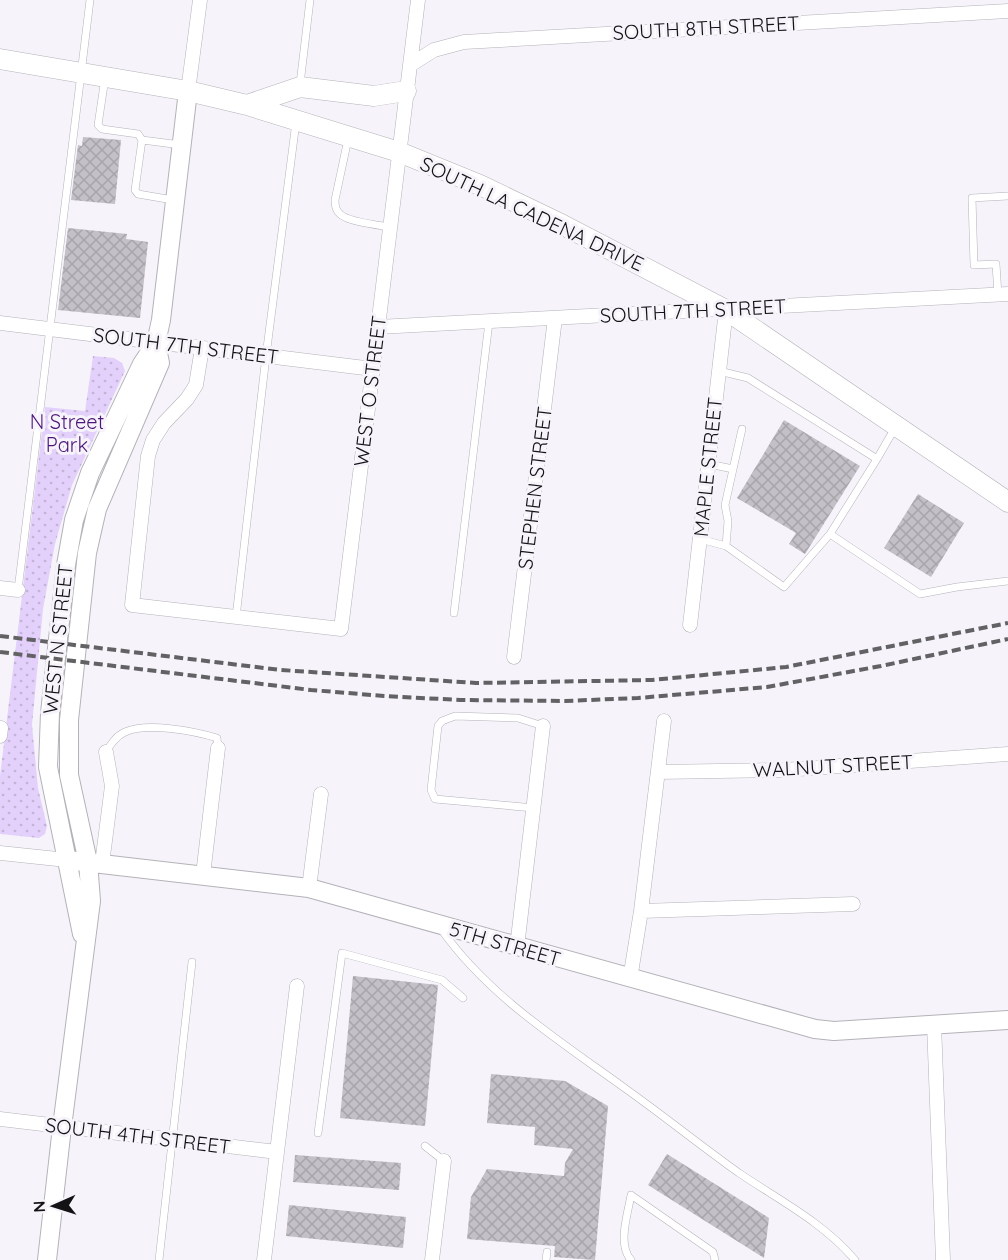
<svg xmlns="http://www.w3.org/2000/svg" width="1008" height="1260" viewBox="0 0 1008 1260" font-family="Quicksand,sans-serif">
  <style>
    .green { fill: url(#green-dots) }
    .building { fill: url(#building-cross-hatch) }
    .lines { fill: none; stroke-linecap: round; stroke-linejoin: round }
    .service-casing { stroke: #b4b2b8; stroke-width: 8 }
    .minor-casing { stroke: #b4b2b8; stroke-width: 15 }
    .tertiary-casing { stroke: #b4b2b8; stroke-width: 20 }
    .secondary-casing { stroke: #b4b2b8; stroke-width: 21 }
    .service { stroke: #fff; stroke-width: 7 }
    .minor { stroke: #fff; stroke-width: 14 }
    .tertiary { stroke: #fff; stroke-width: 18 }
    .secondary { stroke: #fff; stroke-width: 20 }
    .rail { stroke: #626164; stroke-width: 4; stroke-dasharray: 9 4.5; stroke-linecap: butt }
    .labels { text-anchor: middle; stroke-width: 6; stroke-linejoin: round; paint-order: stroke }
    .street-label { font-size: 20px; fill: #131315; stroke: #f6f4fa }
    .park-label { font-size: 20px; fill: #4c1579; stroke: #f6f4fa }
  </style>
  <defs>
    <pattern id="green-dots" width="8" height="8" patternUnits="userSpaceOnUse" patternTransform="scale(1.5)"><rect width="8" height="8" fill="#e3d1fc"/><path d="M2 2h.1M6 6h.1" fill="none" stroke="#c2b3d7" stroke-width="1.8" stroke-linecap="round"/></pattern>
    <pattern id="building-cross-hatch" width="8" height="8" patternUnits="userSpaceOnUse" patternTransform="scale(1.5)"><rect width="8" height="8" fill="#c3c1c7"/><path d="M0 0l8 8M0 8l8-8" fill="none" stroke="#a7a5aa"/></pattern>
  </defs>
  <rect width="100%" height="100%" fill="#f6f4fa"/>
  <!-- green -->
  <path class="green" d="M93,356l21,2 8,5 3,8 -53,114 -17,59 -12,65 -11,116 6,63 9,38 -2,8 -6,4 -39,-4v-58l45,-369 40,4z"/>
  <!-- building -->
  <path class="building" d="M83,137l38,3 -6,64 -44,-4 7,-55 4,1z
    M68,228l59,6 -1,5 22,3 -8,76 -82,-8z
    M784,420l76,46 -55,88 -16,-10 7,-11 -59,-35z
    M918,494l46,29 -33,54 -47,-29z
    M353,976l85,9 -13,141 -85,-8z
    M491,1074l74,7 43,25 -13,154 -41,-3 1,-11 -88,-7 4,-42 16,-28 77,7 1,-13 8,-14 -39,-4 1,-18 -48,-4z
    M667,1154l102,64 -5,40 -116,-73z
    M295,1155l106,8 -2,27 -106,-8z
    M289,1205l117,12 -3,31 -117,-12z"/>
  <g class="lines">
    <defs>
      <path id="service" d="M105,78l-7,47 4,4 36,5 4,6 -7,50 3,4 35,6
        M300,84l10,-84
        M348,139l-13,61c0,4 1,11 5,14 8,8 38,11 50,13
        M142,140l39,5
        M998,295l-2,-31 -22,1 -2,-67 36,-2
        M719,371l29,7 129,81 19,-33
        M709,464l24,5
        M830,534l47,-75
        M700,539l26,7 58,41 46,-53 90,60 37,-7 51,-6
        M726,546l2,-25 -3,-16 17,-76
        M18,590l72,-590
        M454,613l35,-291
        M236,617l30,-261 30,-234
        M106,752c5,-8 10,-16 19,-20 22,-10 69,-1 92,6l1,10
        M534,808l-99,-9 -4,-9 7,-64 4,-5 13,-5 63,2 25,8
        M441,929c47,67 119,112 185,160 38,27 75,57 113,84 40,27 85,50 116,87
        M318,1133l24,-180 100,27 21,18
        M425,1146l19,15
        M159,1260l33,-298
        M546,1260l1,-8
        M631,1260c-14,-15 -3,-47 0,-65l82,57 2,8"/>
      <path id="minor" d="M410,65l24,-15 30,-8 544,-31
        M188,91l12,-91
        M0,323l373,46
        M378,327l630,-33
        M202,348l-6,37 -9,14 -23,24 -11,17 -5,16 -16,149 209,24 77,-629
        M0,588l18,2
        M690,625l36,-315
        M514,657l41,-339
        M0,736l1,-8
        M658,772l126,-2 224,-16
        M0,853l67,7
        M102,864l10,-78 -6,-34
        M203,875l15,-127
        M309,888l12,-94
        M641,911l212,-7
        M517,947l26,-221
        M630,979l11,-68 23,-190
        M934,1024l9,236
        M0,1119l277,33
        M264,1260l33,-274
        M432,1260l12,-99"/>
      <path id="tertiary" d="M67,860l242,28 506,141 19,2 174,-11
        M82,934l-34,-167 2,-54 16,-148 8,-45 16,-47 52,-109 14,-21 5,-23 27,-229
        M47,1260l15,-133 29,-226 -3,-39 -19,-87v-55l18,-167 10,-44 63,-146 -4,-20"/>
      <path id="secondary" d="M0,59l188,32 59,14 152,47 81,33 83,40 163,85 282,192
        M247,105l53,-18 74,9 32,-5"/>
    </defs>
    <!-- service casing -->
    <use href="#service" class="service-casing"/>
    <!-- minor casing -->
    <use href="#minor" class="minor-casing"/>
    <!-- tertiary casing -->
    <use href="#tertiary" class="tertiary-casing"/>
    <!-- secondary casing -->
    <use href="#secondary" class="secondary-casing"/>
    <!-- service -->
    <use href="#service" class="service"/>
    <!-- minor -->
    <use href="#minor" class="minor"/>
    <!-- tertiary -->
    <use href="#tertiary" class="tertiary"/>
    <!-- secondary -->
    <use href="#secondary" class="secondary"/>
    <!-- rail -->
    <path class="rail" d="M0,636l281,34 195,13 176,-3 134,-13 222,-44
      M0,652l311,38 73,6 76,4 105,1 73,-3 129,-11 114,-21 127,-27"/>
  </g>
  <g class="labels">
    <!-- street labels -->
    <g class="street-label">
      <text transform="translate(706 28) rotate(-3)" y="7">SOUTH 8TH STREET</text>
      <text transform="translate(532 214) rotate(25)" y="7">SOUTH LA CADENA DRIVE</text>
      <text transform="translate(693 311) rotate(-3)" y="7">SOUTH 7TH STREET</text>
      <text transform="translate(186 346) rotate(7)" y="7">SOUTH 7TH STREET</text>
      <text transform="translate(370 391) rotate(-83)" y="7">WEST O STREET</text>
      <text transform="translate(708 467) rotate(-84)" y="7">MAPLE STREET</text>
      <text transform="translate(535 488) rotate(-83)" y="7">STEPHEN STREET</text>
      <text transform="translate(58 639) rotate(-84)" y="7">WEST N STREET</text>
      <text transform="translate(833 766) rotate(-3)" y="7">WALNUT STREET</text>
      <text transform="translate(505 944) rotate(16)" y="7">5TH STREET</text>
      <text transform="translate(138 1136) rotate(7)" y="7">SOUTH 4TH STREET</text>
    </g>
    <!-- park labels -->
    <g class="park-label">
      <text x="67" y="429">N Street<tspan x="67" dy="23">Park</tspan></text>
    </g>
  </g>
  <!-- north arrow -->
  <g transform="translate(54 1206) rotate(267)" stroke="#f6f4fa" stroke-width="4.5" paint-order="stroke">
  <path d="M0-4.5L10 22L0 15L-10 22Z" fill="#131315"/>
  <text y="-9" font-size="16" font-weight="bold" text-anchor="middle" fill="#131315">N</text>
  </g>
</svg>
